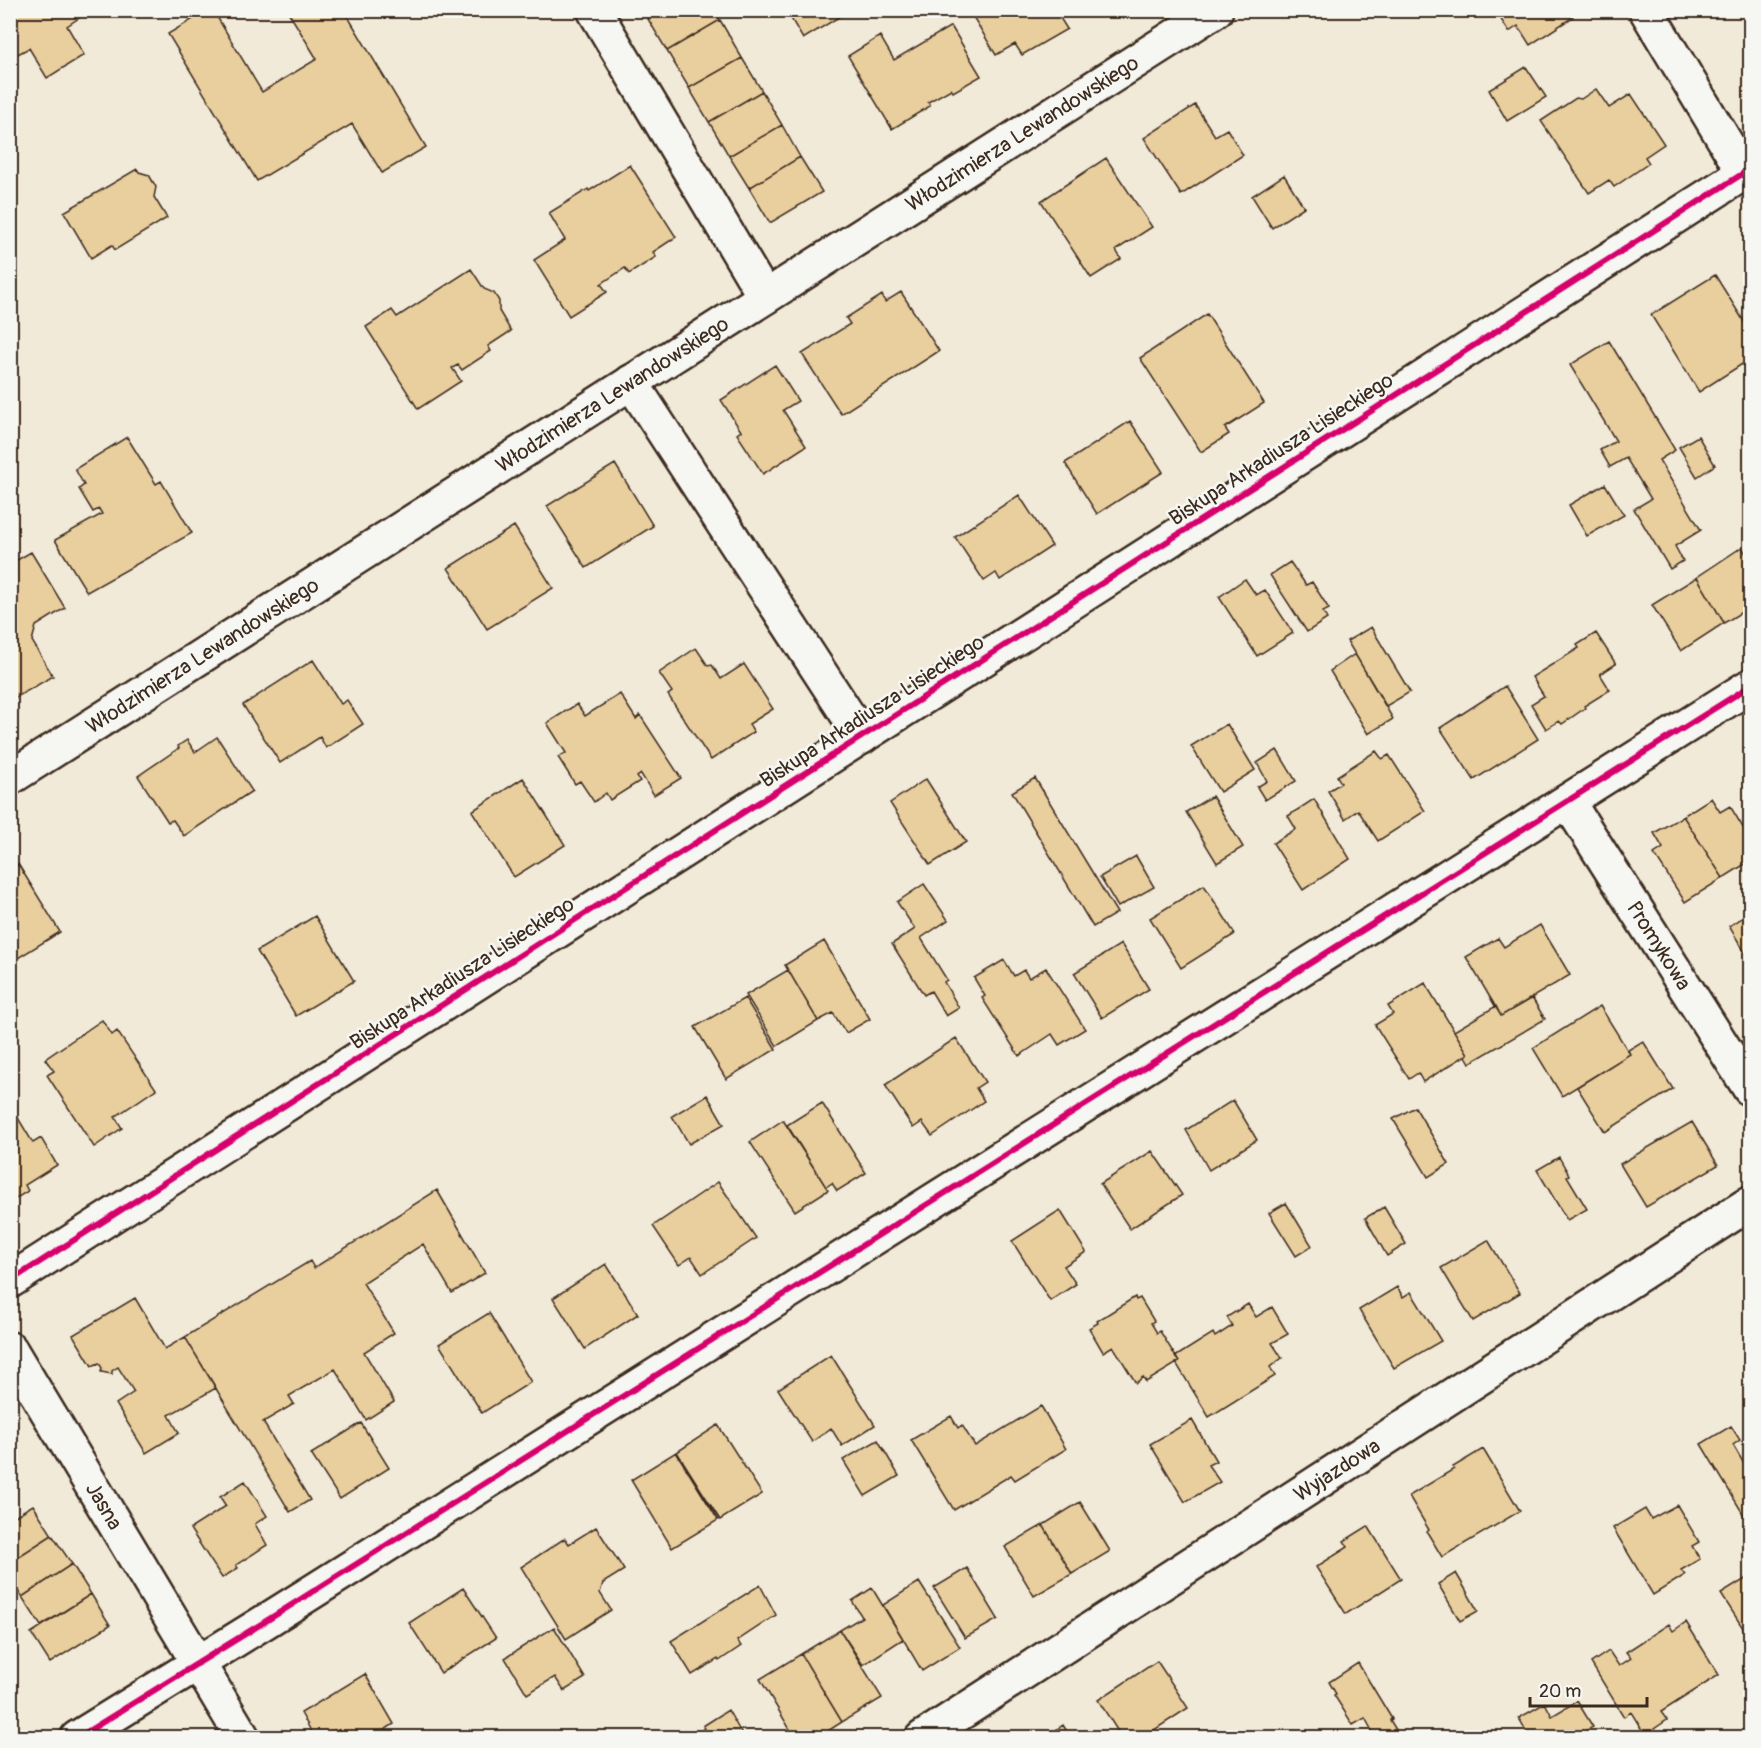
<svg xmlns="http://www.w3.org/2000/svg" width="1761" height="1748" viewBox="0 0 1761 1748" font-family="Pangolin,sans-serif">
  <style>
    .building { fill: #e9ce9e; stroke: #3b2a1e; stroke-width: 1.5 }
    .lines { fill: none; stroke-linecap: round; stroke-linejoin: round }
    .minor-casing { stroke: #3b2a1e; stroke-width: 38 }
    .minor { stroke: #f6f6f2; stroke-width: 33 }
    .cycleway-casing { stroke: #f6f6f2; stroke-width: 10 }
    .cycleway { stroke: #d6006c; stroke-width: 6 }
    .labels { text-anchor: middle; stroke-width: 5; stroke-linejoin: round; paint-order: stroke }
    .street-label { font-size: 21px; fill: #3b2a1e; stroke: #f6f6f2 }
  </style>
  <rect width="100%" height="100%" fill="#f2ead9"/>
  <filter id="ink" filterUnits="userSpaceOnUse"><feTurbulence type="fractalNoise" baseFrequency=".0167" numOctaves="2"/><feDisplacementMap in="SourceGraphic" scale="12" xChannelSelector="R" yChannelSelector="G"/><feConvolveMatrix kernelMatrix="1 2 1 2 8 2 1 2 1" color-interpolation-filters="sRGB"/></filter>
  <g filter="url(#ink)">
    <!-- building -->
    <path class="building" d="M10,10h73l2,4 -18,12 17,29 -37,23 -18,-30 -13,7 -6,-10z
      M208,10h5l49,82 55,-33 -30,-49h57l82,137 -44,26 -30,-49 -95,57 -89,-147z
      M662,10h52l6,10 -53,31 -19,-32z
      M786,10h49l4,7 -36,22z
      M969,10h97l2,3 -8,5 7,11 -45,26 -7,-11 -19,11z
      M1495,10h73l5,7 -43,28 -12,-19 -9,6z
      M720,20l22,38 -53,30 -22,-37z
      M951,26l30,50 -28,16 -2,-3 -23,13 2,4 -38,23 -44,-73 32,-20 14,24z
      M742,58l20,33 -53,31 -20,-34z
      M1526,67l20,30 -39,24 -18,-31z
      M1596,89l13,19 22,-14 33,50 -19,13 4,6 -35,24 -5,-7 -20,13 -48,-72 35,-23 5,1z
      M762,91l20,34 -53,31 -20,-34z
      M1195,105l20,31 12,-7 16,26 -62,40 -37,-57z
      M782,125l18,32 -51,31 -20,-32z
      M800,157l22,35 -52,31 -21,-35z
      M1106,158l46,69 -36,23 5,9 -30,19 -50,-77z
      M630,165l46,72 -23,15 3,5 -27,17 -4,-6 -24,16 6,8 -38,24 -35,-56 31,-20 -16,-27 39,-24 1,2z
      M137,169l2,3 10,3 7,12 -2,10 13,21 -52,32 -3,-5 -21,13 -27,-46z
      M1284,175l20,32 -32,21 -20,-32z
      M471,269l13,20 10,4 5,8v10l12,20 -23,15 3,5 -29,19 -4,-5 -6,3 9,13 -43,28 -52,-82 26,-17 5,7z
      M1715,275l35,56v28l-51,33 -48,-77z
      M901,292l38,59 -98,63 -39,-60 48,-30 -4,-6 36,-23 3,7z
      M1207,314l57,89 -39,25 4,6 -28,18 -61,-94z
      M1609,341l66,109 -16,10 42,70 -26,16 8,15 -13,8 -36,-60 17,-10 -25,-41 -16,9 -10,-17 16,-9 -46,-76z
      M775,365l23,36 -15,9 23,36 -43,28 -26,-40 4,-3 -20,-31z
      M1130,421l33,51 -66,42 -32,-51z
      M1698,436l17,29 -18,12 -18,-30z
      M127,437l29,47 5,-3 31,52 -105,59 -32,-52 47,-26 -3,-5 -6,3 -14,-23 5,-4 -9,-16z
      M615,464l38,62 -67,42 -39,-62z
      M1605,484l19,31 -37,21 -18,-31z
      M1019,495l33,51 -52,34 -4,-7 -12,8 -29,-44z
      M514,526l39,62 -66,41 -39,-61z
      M1742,547l8,14v46l-26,16 -27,-46z
      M31,552l34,56 -29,18 -4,15 21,35 -43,25v-137z
      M1290,562l16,23 6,-3 17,27 -6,3 4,7 -20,13 -37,-57z
      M1697,577l27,46 -43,28 -29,-46z
      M1245,579l11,16 9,-5 28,43 -36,23 -38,-59z
      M1371,627l39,65 -24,14 -39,-65z
      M1596,633l20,31 -16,10 10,16 -26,16 1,2 -23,16 -3,-3 -13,8 -15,-25 13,-8 -12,-19 47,-29 -2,-3z
      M696,648l12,18 4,-1 9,14 23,-15 29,45 -24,15 5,8 -43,28 -43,-65 4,-3 -13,-19z
      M1355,654l38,65 -25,15 -38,-63z
      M313,660l28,44 6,-4 16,24 -37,24 -6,-11 -40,26 -37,-58z
      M1505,686l33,53 -64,41 -34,-52z
      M620,694l16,25 4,-4 41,63 -27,17 -13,-21 -4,3 3,4 -30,19 -4,-7 -12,9 -14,-21 -5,3 -17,-27 8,-4 -19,-30 30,-19 8,12z
      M1227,724l28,46 -35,22 -29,-46z
      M217,737l35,54 -68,45 -11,-16 -5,2 -30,-46 41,-28 -1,-2 9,-6 8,12z
      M1277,750l19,31 -31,19 -8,-13 10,-6 -10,-18z
      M1376,751l6,8 7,-4 36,56 -47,30 -20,-31 -13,9 -17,-28 13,-8 -4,-7z
      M523,778l42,67 -51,32 -42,-66z
      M1035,778l82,135 -24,14 -81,-135z
      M926,779l40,63 -36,23 -40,-62z
      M1212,796l31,51 -26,16 -31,-51z
      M1711,798l9,14 10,-6 20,33v22l-27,17 -40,-62z
      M1314,799l36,60 -47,31 -30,-47 23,-14 -8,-13z
      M1683,816l40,62 -38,24 -31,-48 9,-6 -9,-15z
      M1136,856l18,31 -36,20 -18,-30z
      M18,864l42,68 -50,31v-94z
      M924,884l24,36 -27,18 26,42 -3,2 15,26 -13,8 -15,-25 -7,4 -32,-51 23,-15 -18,-27z
      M1204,885l31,49 -54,34 -31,-50z
      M1750,913v48l-21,-35z
      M315,916l39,65 -58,35 -39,-65z
      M1540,925l30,50 -69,41 -35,-59 32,-19 6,9z
      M824,941l46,78 -24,14 -13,-20 -15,8 -33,-56z
      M1121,944l28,45 -47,29 -28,-45z
      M1004,960l10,16 10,-6 5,8 17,-10 39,61 -26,16 -7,-11 -33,22 -37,-58 3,-2 -11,-18z
      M788,970l30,51 -41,25 -31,-51z
      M1425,983l43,71 -45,28 -5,-9 -9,6 -34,-54 18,-11 -5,-8z
      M745,998l31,51 -50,30 -31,-52z
      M1532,998l13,21 -75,44 -4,-7 2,-2 -14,-23 42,-25 5,10z
      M1600,1006l30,48 -68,42 -29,-48z
      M102,1020l10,15 5,-4 39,58 -41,28 7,11 -28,19 -47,-72 7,-4 -9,-12z
      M956,1038l29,44 -9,6 8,13 -52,35 -10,-14 -9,6 -28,-43z
      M1643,1041l30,48 -68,43 -28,-45 53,-33 -2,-4z
      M707,1095l17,29 -35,20 -17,-28z
      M1233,1100l24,40 -48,30 -23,-40z
      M822,1103l44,70 -29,18 -5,-8 -6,4 -39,-62z
      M1415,1107l34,57 -21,13 -35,-58z
      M12,1108l21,35 8,-5 16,27 -32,20 3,6 -18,11z
      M783,1120l45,70 -33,21 -45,-69z
      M1692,1122l26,43 -72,42 -26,-43z
      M1152,1151l30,44 -52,34 -30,-45z
      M1559,1157l10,18 -2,1 20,33 -20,11 -30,-50z
      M718,1182l38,56 -54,36 -11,-17 -12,8 -26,-39z
      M437,1190l48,83 -33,20 -29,-49 -60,39 31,50 -30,19 30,50 -28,18 -31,-51 -46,27 5,8 -31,18 47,78 -20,12 -105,-175 125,-76 4,7z
      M1286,1203l26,43 -16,10 -27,-43z
      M1384,1207l22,37 -19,12 -22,-38z
      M1060,1210l26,42 -22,14 12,18 -26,17 -38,-60z
      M1488,1240l32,53 -47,28 -32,-53z
      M606,1264l32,50 -53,35 -32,-51z
      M1397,1287l6,10 8,-5 30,49 -47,27 -35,-58z
      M1135,1297l1,3 4,-2 14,23 -3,2 6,10 3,-2 19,31 -33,20 -3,-5 -7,6 -23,-37 -10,6 -14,-24 9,-5 -1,-2z
      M135,1298l30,51 20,-12 31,51 -47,27 10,18 -33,20 -30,-49 18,-12 -16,-25 -6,4v3l-11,-2 1,-4 -3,-5 -7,3 -19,-31z
      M1248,1304l8,13 16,-10 16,27 -16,9 10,15 -12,9 5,9 -66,41 -33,-54 3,-1 -4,-5 38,-24 2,4 17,-11 -5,-9z
      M489,1313l42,69 -49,31 -43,-69z
      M831,1355l44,70 -33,21 -11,-18 -19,14 -34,-53z
      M1041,1406l25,43 -51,31 -4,-5 -57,35 -43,-70 40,-24 7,12 4,-3 13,21z
      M1192,1420l24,41 -8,4 12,17 -35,20 -35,-58z
      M361,1423l28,45 -49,31 -29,-45z
      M718,1425l44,69 -42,26 -43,-68z
      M1731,1426l9,14 -7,5 17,29v47l-2,1 -47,-78z
      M878,1440l21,36 -34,20 -22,-36z
      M1483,1449l37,62 -78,46 -15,-25 2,-2 -20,-34 45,-27 -1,-2z
      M676,1452l42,68 -46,28 -41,-68z
      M245,1481l22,35 -12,8 12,21 -31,20 2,3 -16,10 -32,-49 36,-23 -6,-9z
      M1080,1502l30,49 -38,23 -29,-49z
      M33,1505l19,30 -42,27v-43z
      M1677,1505l22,37 -7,4 8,13 -19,11 4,5 -32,20 -40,-67 32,-19 6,10z
      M1043,1525l29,49 -38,22 -29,-49z
      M1368,1526l33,53 -55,35 -30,-47 32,-20 -4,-6z
      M596,1527l28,43 -21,13 -3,10 11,17 -45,29 -45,-72 44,-29 4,6z
      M52,1535l20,29 -50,33 -12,-19v-16z
      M72,1564l19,30 -50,32 -19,-29z
      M967,1568l31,51 -33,19 -31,-50z
      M1456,1573l22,38 -18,10 -22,-37z
      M1750,1576v63l-29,-45z
      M919,1582l41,65 -38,24 -39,-66z
      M760,1585l16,30 -39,26 4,5 -22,15 -1,-2 -26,16 -21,-34z
      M463,1588l33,50 -55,35 -32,-50z
      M872,1588l31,51 -40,26 -23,-35 22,-13 -10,-16z
      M91,1594l19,31 -60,38 -19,-30z
      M1686,1622l33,53 -58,37 6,8 -22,15 -14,-23 -7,5 -33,-54 18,-12 10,15 12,-8 -5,-6 43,-28 4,7z
      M554,1627l31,51 -21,13 -9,-14 -28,17 -22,-36z
      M840,1630l42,68 -40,24 -41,-68z
      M801,1654l41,68 -25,16h-22l-35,-59z
      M1157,1661l31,47 -46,30h-20l-24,-38z
      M1358,1663l34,56 -2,1 11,18h-25l-11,-20 -12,7 -19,-30 2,-1 -7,-12z
      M365,1674l29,50 -22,14h-33l-5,-8 -12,8h-7l-14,-25z
      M1577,1701l16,26 -8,4 4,7h-59l-11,-20 26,-15 7,13z
      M728,1710l16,28h-55l16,-10 -2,-2z
      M1063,1725l8,13h-27z"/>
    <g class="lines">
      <defs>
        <g id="minor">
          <path d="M594,10l171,287"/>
          <path d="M1646,10l98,163"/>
          <path d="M631,382l231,355"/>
          <path id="s1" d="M10,778l1206,-768"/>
          <path id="s2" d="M1568,802l182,287"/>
          <path d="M10,1281l1740,-1112"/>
          <path id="s3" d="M10,1349l233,389"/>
          <path d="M77,1738l189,-117 1484,-935"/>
          <path id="s4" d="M922,1738l828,-535"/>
        </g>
      </defs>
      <!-- minor casing -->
      <use href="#minor" class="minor-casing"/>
      <!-- minor -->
      <use href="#minor" class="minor"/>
      <defs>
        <path id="cycleway" d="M10,1281l1740,-1112
          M77,1738l189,-117 1484,-935"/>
      </defs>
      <!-- cycleway casing -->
      <use href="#cycleway" class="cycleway-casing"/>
      <!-- cycleway -->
      <use href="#cycleway" class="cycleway"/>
    </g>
  </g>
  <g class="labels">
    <!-- street labels -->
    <g class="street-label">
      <text dy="7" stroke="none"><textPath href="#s1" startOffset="1200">Włodzimierza Lewandowskiego</textPath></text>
      <text dy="7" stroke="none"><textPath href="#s1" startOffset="714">Włodzimierza Lewandowskiego</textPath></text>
      <text transform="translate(1281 449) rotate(-33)" y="7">Biskupa Arkadiusza Lisieckiego</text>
      <text dy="7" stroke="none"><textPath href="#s1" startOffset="228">Włodzimierza Lewandowskiego</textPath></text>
      <text transform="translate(872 711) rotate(-33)" y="7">Biskupa Arkadiusza Lisieckiego</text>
      <text dy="7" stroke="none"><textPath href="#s2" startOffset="170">Promykowa</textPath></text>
      <text transform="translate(462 973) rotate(-33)" y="7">Biskupa Arkadiusza Lisieckiego</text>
      <text dy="7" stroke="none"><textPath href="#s4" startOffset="494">Wyjazdowa</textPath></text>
      <text dy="7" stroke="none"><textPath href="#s3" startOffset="183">Jasna</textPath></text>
    </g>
  </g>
  <!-- margin -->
  <rect width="1761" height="1748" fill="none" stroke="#f6f6f2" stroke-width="36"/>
  <rect x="18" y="18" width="1725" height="1712" fill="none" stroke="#3b2a1e" stroke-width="2" filter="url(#ink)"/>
  <!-- scale -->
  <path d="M1530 1697v9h117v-9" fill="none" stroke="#3b2a1e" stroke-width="3"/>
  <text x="1539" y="1697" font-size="18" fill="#3b2a1e" stroke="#f6f6f2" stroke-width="4.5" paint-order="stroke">20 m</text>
</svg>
